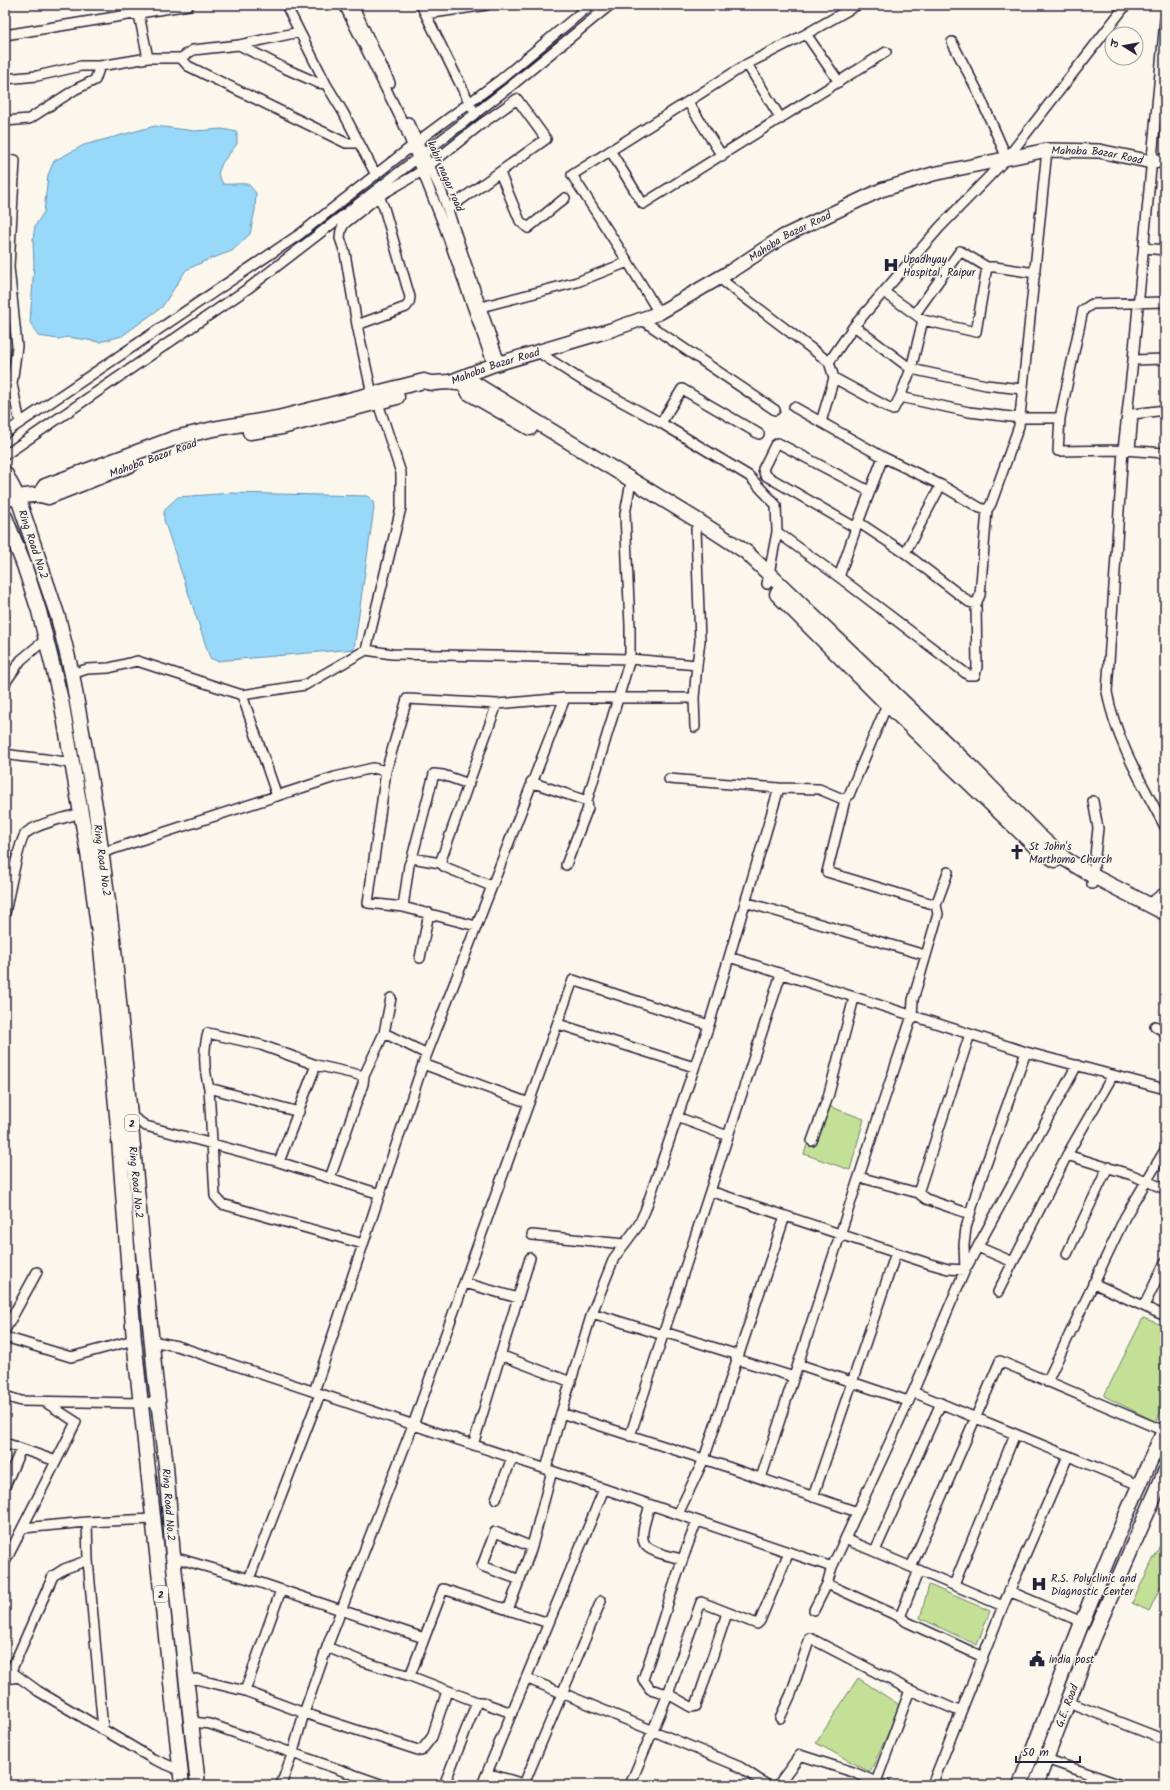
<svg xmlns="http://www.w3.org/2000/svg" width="1170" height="1790" viewBox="0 0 1170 1790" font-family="Kalam,'Playpen Sans Deva',sans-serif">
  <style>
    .green { fill: #c4e097; stroke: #738169 }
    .water { fill: #98d9fa; stroke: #6990ae }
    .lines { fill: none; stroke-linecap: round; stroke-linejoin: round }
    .street-casing { stroke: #22223b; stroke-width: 12 }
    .secondary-casing { stroke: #22223b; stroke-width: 16 }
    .primary-casing { stroke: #22223b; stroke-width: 17 }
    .street { stroke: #fbf7ec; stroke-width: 9 }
    .secondary { stroke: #fbf7ec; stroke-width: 13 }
    .primary { stroke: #fbf7ec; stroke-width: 14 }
    .labels { text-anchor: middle; stroke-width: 3; stroke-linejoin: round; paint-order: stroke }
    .shield { fill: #fbf7ec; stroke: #636270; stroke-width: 1 }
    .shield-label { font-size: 10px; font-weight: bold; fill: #22223b }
    .street-label { font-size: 11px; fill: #22223b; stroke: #fbf7ec }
    .poi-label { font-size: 11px; fill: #22223b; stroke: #fbf7ec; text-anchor: start }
  </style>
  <rect width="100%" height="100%" fill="#fbf7ec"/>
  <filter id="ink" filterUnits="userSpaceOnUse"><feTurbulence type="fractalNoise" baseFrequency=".025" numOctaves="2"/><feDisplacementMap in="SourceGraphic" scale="8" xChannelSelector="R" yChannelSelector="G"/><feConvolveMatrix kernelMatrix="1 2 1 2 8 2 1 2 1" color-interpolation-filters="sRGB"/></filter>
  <g filter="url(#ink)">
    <!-- green -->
    <path class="green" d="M820,1103l44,16 -14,51 -46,-16z
      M1143,1318l22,8v76l-9,20 -52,-26z
      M1165,1535v43l-16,33 -17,-8z
      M929,1585l61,26 -13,34 -57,-27z
      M858,1678l43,28 -31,66 -54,-29z"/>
    <!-- water -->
    <path class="water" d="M155,126l40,5 27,-2 15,3v12l-15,19 -4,11 5,10c8,1 16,-1 25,0l8,9 -1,17 -5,24 -18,17 -25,9 -21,10 -24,37 -40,29 -22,6 -32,-5 -10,2 -20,-3 -8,-14 4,-56 -1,-27 2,-13 9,-14 4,-37 6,-14 30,-16z
      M231,493l136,3 6,5 1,7 -20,141 -137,12 -7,-3 -46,-138v-8l3,-5 11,-10z"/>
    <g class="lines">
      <defs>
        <path id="street" d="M137,5l11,53
          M286,5l40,79 17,28 33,63
          M344,5l60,120 40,101 49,139
          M353,5l37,78
          M421,5l51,103
          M426,14l61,-9
          M1165,20l-32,340 -10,90 -16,242c9,49 35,91 58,135
          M806,34l33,48
          M5,35l184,-30
          M952,42l25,48 30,68
          M239,45l60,-13
          M181,58l7,8 158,77h13
          M747,64l34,55
          M5,79l32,-3 44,-10h19l48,-8h33l12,-8 46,-5 45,23 34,15 8,1
          M688,102l34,54
          M5,121l24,-2 47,-30 19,-9 5,-14
          M408,122l33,68 59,173
          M613,155l30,49 243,-152
          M5,160h10l-6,107 8,79 -5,38 8,39
          M500,173l20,48 8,7 37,-30
          M1144,248l21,2
          M628,262l31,51
          M719,278l110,84 5,16 -13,44
          M884,292l39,28 53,12 11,-65
          M1165,302l-73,2 -9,6 -23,108 -2,33 65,-1 42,3
          M481,307l96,-25 51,-20 -56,-87 175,-111 59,-30 51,-29
          M915,314l45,-63 27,16h8l40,6
          M642,320l133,90
          M357,325l49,-18 3,-4 1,-6 -26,-89 -5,-12 43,-25 58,-46 37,-26 29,40 -98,70
          M854,326l57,43 75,16 36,4
          M538,352l42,27 81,44 88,53 27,29 1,27 -10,52
          M1133,360l32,-1
          M829,362l25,-36 86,-99 67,-69 119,-153
          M834,378l59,32 7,-13 69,15 51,6h40
          M900,397l11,-28 12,-49
          M794,407l89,50 58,28 39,23 7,2
          M661,423l21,-34 77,45
          M5,433l295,-199 126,-99 74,-55 90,-75
          M1130,450l3,-36 32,-4
          M5,455l245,-168 261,-201 99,-81
          M858,522l47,31 64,49 7,2
          M856,528l-91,-53 -2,-6 12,-24 3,-2 91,48
          M777,532l62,45 129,98h7l2,-8 -1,-63 4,-9 7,-85 4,-6 28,-78 28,-276
          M905,553l36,-68
          M839,577l17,-49 27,-71
          M366,650l26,4 238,5 67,6 3,-24 -4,-112 4,-7
          M72,674l15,-5 22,-1 28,-7 105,34 35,101
          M5,683l16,-23 25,-21
          M242,695l63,-10 61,-35 35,-142v-35l-23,-70 -6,-9 -15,-69 -12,-72 -5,-15 1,-8 3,-6 35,-28
          M694,698l1,29
          M889,700l-40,95 -4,5 -18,72 109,33
          M5,754c22,4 45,4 67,10
          M669,779l110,9 40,1 26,11
          M531,782l56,19
          M101,853l234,-76 38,-9 13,3
          M412,858l28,5 5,4 46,19
          M440,863l57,-159
          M566,865l22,-57 -1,-7 43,-142v-33l-5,-112 5,-27
          M1092,884l6,-56 -5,-27
          M745,902l180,53
          M1147,905l18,-13
          M403,907l6,-42 3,-7 22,-84 9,1 26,9
          M5,913c3,-14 14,-74 21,-80 12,-10 40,-15 55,-20
          M476,926l-73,-19 -35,-4 18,-132 21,-72 90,5 68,-6h129l3,-33
          M729,957l297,95 139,37
          M420,958l9,-45
          M558,1024l136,43
          M1155,1026l10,6
          M384,1033l43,21
          M423,1064l106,39
          M209,1088l90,24
          M131,1116l15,10 133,36 101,32
          M677,1117l51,19
          M812,1141l16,-44 26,-99
          M1067,1155l65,20 33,14
          M279,1162l37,-97
          M859,1177l59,16 8,6 44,15
          M330,1178l33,-94 1,-8 20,-43 7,-35
          M710,1191l217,72 21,6 17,1 -1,-25 2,-17 11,-38 49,-138
          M918,1193l52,-159
          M532,1235l92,9
          M363,1244l-141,-40 -7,-8 -6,-108c-5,-17 -6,-39 -1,-55l53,12 55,20 48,11
          M978,1247l35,15
          M1067,1254l41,-87
          M465,1283l53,15
          M1093,1283l72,33
          M998,1292l69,-137 46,-80
          M1144,1306l21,-44
          M592,1313l71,22
          M5,1330l32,-58
          M664,1332l74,23
          M5,1337l66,20 63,-17
          M152,1341l25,5 375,125 280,96
          M500,1355l71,27
          M736,1359l58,18
          M798,1364l110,37
          M1047,1382l78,-165 40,-67
          M314,1392l109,-328 142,-366
          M913,1392l226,93
          M5,1396l16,5 119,2 18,-1
          M561,1413l167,54 129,45
          M630,1436l151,-462
          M5,1443l51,18
          M473,1445l57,-187
          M546,1469l15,-56 31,-100 22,-55 24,-32 7,-15 64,-186 70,-237
          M761,1478l118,-363 33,-99 1,-16 25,-86 -2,-9 12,-33
          M5,1486l16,-37
          M813,1497l83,-244
          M496,1499l16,-41
          M650,1505c-13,42 -12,43 31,54
          M678,1514l26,-55 81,-243
          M697,1521c-21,51 -35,105 -54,158l7,10 18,5 23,13 5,-1 31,-93
          M87,1522l1,38 15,170
          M23,1528l64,-6 66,-3
          M845,1539l158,67
          M875,1551l66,-148
          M173,1557l76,22 175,59
          M5,1562l71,-140 -31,-20
          M911,1567l89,-206 164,70
          M249,1579l71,-185
          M520,1580l-38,-14 13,-34 37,15
          M827,1584l73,33 7,5 76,35
          M954,1585l61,-151
          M1009,1591l73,31
          M508,1610l23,-60 21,-79
          M814,1610l13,-26 5,-17 81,-175 52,-122 112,-205
          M900,1617l19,-47
          M327,1647l34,14 49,15 67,26h4l31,11
          M5,1667l33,24 115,68 27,11
          M11,1671l42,-95 11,-7 24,-9
          M410,1676l33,-87 106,34
          M526,1678l214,89 27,18
          M5,1679l14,-2
          M187,1682l9,-3 49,12 59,22 117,38 11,-14 15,-46
          M910,1690l51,22
          M245,1691l36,-101
          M1068,1702l97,38
          M780,1718l11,-24 19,-56 100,52 -34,92 10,3
          M192,1722l18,2 173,61
          M1046,1759l75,26
          M487,1773l40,12
          M524,1784l77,-183
          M281,1785l12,-33 11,-39 23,-66 86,-222 160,-445 136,45
          M444,1785l33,-83
          M482,1785l122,-296
          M630,1785l38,-91 33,-92 56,22 3,-3 29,-69
          M778,1785l22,-30 53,17 23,10
          M932,1785l71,-179 65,-150"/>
        <g id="secondary">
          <path id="s1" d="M449,382l44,-17 118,-35 48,-17 72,-42 53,-35 97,-46 52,-16 114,-24 52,1 53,11 13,-2"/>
        </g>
        <g id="primary">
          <path d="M465,385l4,8 61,35"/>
          <path d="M250,432l32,-5 115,-30"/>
          <path id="s2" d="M5,473l13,25 40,119 14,57 24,138 17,127 42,437 11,90 7,91 25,228"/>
          <path d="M40,494l5,-8 130,-48 38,-9 65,-11 146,-37c8,4 16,1 25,1 10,1 17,3 26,2l225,138 46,30 228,218 63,64 28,25 28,17 72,37"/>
          <path d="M5,499c14,-1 30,-7 43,-2l84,-33"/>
          <path d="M5,517l19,48 15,46 22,89 27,153 13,95 17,178 16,214 48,445"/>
          <path d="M777,594l110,110 150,144 18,12"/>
          <path d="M1020,1785c45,-120 90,-240 145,-356"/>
          <path id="s3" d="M1036,1785l57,-148 72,-165"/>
        </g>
      </defs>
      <!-- street casing -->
      <use href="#street" class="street-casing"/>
      <!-- secondary casing -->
      <use href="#secondary" class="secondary-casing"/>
      <!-- primary casing -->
      <use href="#primary" class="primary-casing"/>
      <!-- street -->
      <use href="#street" class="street"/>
      <!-- secondary -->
      <use href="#secondary" class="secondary"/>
      <!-- primary -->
      <use href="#primary" class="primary"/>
    </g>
  </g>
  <!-- icons -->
  <defs>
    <symbol id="hospital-bare" viewBox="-9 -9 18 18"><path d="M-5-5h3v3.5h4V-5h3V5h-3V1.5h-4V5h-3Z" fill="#22223b" stroke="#fbf7ec" stroke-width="2.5" paint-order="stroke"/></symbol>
    <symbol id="church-bare" viewBox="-9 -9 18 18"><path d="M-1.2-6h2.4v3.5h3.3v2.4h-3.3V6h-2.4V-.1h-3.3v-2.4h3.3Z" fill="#22223b" stroke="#fbf7ec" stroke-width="2.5" paint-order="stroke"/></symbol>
    <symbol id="civic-bare" viewBox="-9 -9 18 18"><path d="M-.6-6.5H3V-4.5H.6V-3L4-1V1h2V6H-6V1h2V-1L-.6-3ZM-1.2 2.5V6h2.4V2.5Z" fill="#22223b" stroke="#fbf7ec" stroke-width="2.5" paint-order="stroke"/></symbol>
  </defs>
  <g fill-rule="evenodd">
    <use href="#hospital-bare" x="880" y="254" width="22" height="22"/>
    <use href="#church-bare" x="1006" y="841" width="22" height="22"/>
    <use href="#hospital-bare" x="1028" y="1573" width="22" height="22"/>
    <use href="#civic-bare" x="1026" y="1648" width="22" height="22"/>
  </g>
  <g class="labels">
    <!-- shield labels -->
    <g class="shield">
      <rect x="125" y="1115" width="14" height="16" rx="3"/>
      <rect x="154" y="1586" width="14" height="16" rx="3"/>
    </g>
    <g class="shield-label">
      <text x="132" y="1127">2</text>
      <text x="161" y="1598">2</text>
    </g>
    <!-- street labels -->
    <g class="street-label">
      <text dy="4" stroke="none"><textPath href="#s1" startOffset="697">Mahoba Bazar Road</textPath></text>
      <text transform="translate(446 176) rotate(67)" y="4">kabir nagar road</text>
      <text dy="4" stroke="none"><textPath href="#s1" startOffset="373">Mahoba Bazar Road</textPath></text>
      <text dy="4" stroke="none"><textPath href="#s1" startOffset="49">Mahoba Bazar Road</textPath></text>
      <text transform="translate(153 458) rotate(-20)" y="4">Mahoba Bazar Road</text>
      <text dy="4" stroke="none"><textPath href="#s2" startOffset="77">Ring Road No.2</textPath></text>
      <text dy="4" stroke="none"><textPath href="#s2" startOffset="401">Ring Road No.2</textPath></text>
      <text dy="4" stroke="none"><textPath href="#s2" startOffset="725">Ring Road No.2</textPath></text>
      <text dy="4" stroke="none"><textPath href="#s2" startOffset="1049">Ring Road No.2</textPath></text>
      <text dy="4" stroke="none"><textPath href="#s3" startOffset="85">G.E. Road</textPath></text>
    </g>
    <!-- poi labels -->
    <g class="poi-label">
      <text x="903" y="263">Upadhyay<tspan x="903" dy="13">Hospital, Raipur</tspan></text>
      <text x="1029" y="850">St John's<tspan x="1029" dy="13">Marthoma Church</tspan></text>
      <text x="1051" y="1582">R.S. Polyclinic and<tspan x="1051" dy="13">Diagnostic Center</tspan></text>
      <text x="1049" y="1663">india post</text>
    </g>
  </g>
  <!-- margin -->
  <rect width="1170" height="1790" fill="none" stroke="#fbf7ec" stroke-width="20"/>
  <rect x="10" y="10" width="1150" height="1770" fill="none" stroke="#22223b" stroke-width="1.5" filter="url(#ink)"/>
  <!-- north arrow -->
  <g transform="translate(1124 46) rotate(281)"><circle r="19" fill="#fbf7ec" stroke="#a4a2a5"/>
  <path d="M0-3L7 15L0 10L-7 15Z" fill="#22223b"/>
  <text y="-6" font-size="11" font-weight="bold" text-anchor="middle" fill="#22223b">उ</text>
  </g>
  <!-- scale -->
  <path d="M1016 1756v6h64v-6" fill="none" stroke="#22223b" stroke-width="2"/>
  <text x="1022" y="1756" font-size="12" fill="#22223b" stroke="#fbf7ec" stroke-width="3" paint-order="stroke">50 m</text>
</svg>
